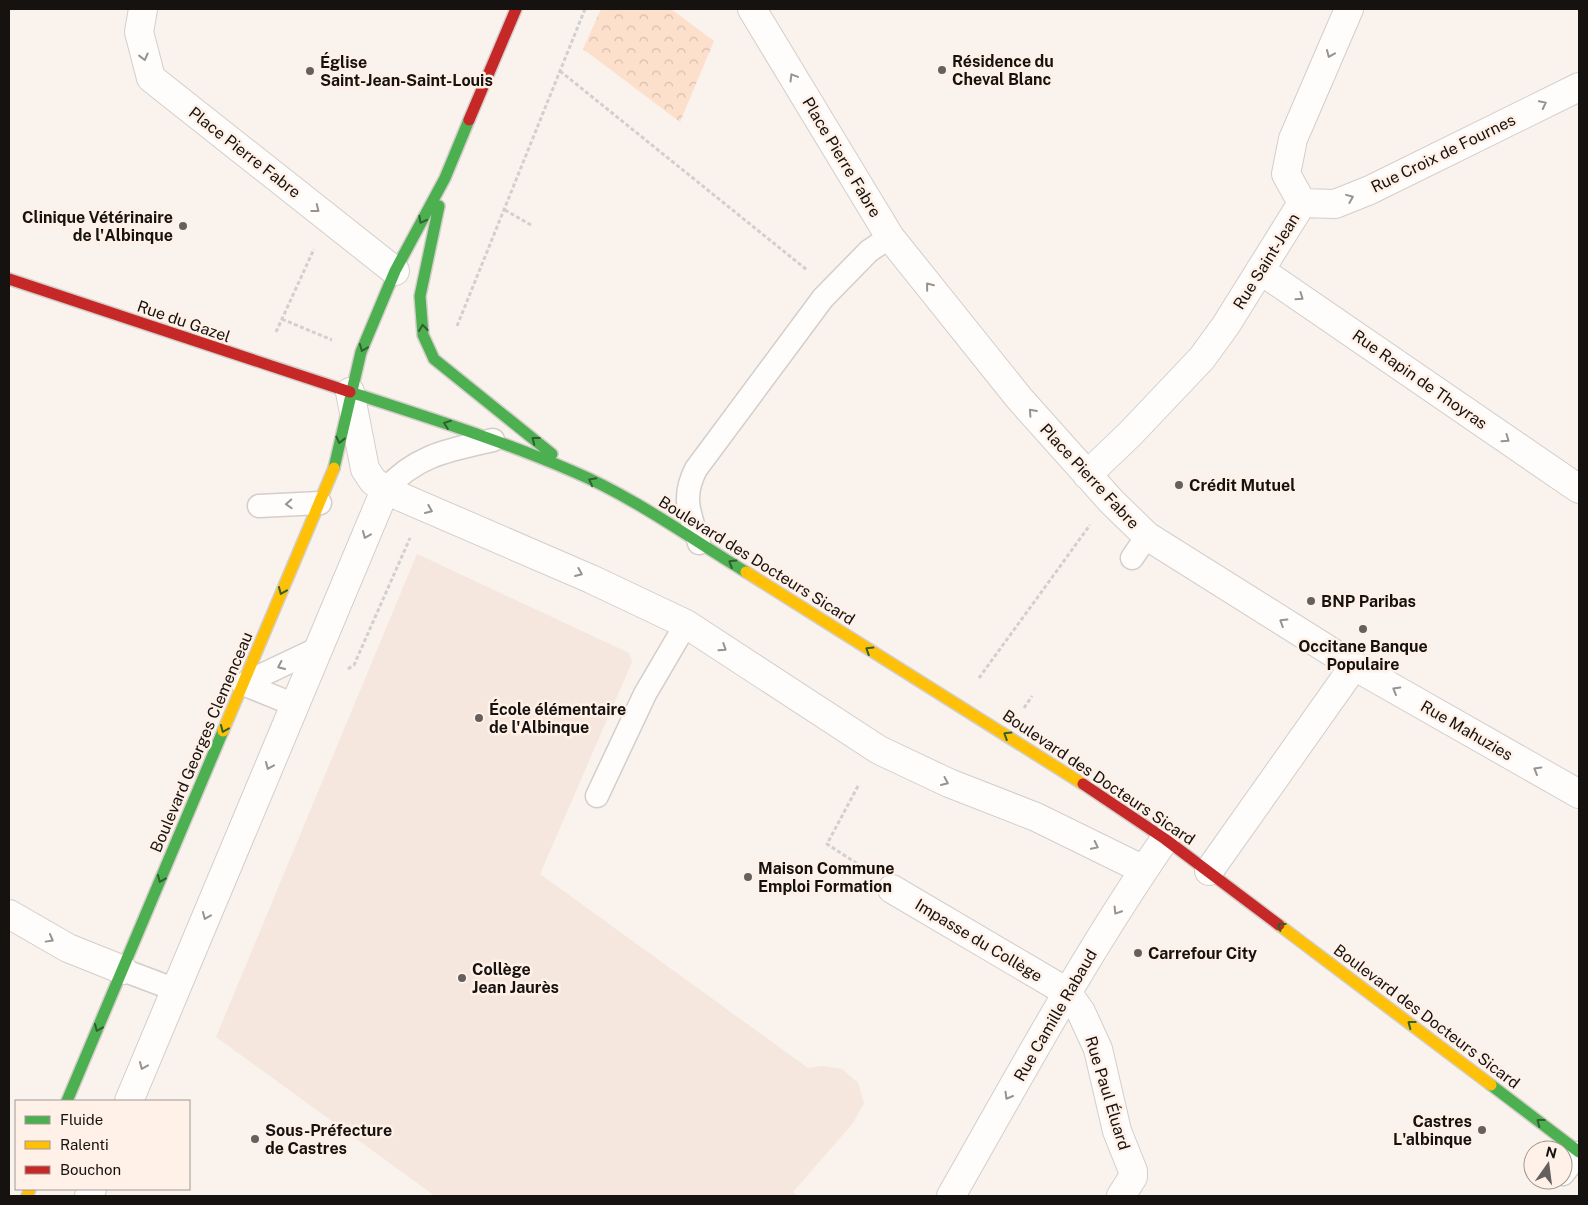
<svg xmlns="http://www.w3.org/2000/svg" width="1588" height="1205" viewBox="0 0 1588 1205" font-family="'Public Sans',sans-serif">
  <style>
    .built { fill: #f5e7dd }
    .park { fill: url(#park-crowns) }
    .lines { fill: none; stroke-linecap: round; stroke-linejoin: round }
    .lane-casing { stroke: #d4ceca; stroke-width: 25 }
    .street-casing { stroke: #d4ceca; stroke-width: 30 }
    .fast-casing { stroke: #d4ceca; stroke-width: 14 }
    .slow-casing { stroke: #d4ceca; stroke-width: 14 }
    .jam-casing { stroke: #d4ceca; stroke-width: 14 }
    .path { stroke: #d2d0ce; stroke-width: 3; stroke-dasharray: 4 2.5; stroke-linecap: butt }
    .lane { stroke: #fefdfc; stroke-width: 22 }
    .street { stroke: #fefdfc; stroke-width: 28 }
    .fast { stroke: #4caf50; stroke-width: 11 }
    .slow { stroke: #ffc107; stroke-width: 11 }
    .jam { stroke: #c62828; stroke-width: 11 }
    .oneway { stroke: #969391 }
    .oneway2 { stroke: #316030 }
    .poi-dot { fill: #65605d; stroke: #fff1e7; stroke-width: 2 }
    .labels { text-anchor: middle; stroke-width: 5; stroke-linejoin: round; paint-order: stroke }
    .poi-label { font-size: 16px; font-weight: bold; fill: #16120f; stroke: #fff1e7; text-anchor: start }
    .street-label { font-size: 16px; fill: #16120f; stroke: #fff1e7 }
  </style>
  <defs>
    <pattern id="park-crowns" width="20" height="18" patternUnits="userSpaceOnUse" patternTransform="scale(1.25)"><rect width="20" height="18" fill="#fce0cb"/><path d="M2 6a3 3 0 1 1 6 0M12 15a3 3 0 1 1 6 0" fill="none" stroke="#d7bfad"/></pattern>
  </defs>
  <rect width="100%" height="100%" fill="#f9f2ed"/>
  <!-- built -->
  <path class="built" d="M417,554l212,99 3,9 -92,212 268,194 14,-2 20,3 16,14 6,20 -11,20 -60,69 5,4h-363l-219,-159z"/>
  <!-- park -->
  <path class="park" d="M601,9h70l43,32 -34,81 -97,-73z"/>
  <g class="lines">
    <defs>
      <path id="lane" d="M385,490c31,-35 64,-40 108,-50
        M259,506l61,-3
        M699,543c-9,-29 -18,-45 -3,-74l127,-171 46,-47 21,-14
        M1132,558l15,-22
        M243,684l76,-36
        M243,684l52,21
        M597,796l48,-102 41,-70
        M123,970l53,20
        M1563,1174l16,-21"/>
      <path id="street" d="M143,9l-4,23 12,46 244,193
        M752,9l138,228 129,161 93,104 35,34 207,130 225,128
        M1302,203l33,1 35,-14 209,-103
        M1302,203l-16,-29 7,-35 56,-130
        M1260,270l319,219
        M350,392l15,77 8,12 12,9 206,89 95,45 193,126 70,33 87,34 108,53
        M1087,475l43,-41 72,-76 24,-33 76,-122
        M1209,871l145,-205
        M892,889l175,103 14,20 17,37 19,82 16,40v6l-12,19
        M9,914l59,34 55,22
        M129,1101l256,-611
        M89,1196l3,-7
        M951,1196c69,-121 135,-243 214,-357"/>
      <path id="fast" d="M439,206l-19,90 3,39 11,24 118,95
        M350,392c74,24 150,48 222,79 60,25 118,67 174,101
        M334,468l27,-116 34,-81 50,-93 24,-58
        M1491,1085l88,67
        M67,1101l156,-370"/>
      <path id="slow" d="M746,572l337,212
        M223,731l111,-263
        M1279,925l212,160
        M27,1196l3,-7"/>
      <path id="jam" d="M469,120l47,-111
        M9,279l341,113
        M1083,784l82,55 114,86"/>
    </defs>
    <!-- lane casing -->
    <use href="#lane" class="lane-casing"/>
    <!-- street casing -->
    <use href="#street" class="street-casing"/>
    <!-- fast casing -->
    <use href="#fast" class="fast-casing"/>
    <!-- slow casing -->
    <use href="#slow" class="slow-casing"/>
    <!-- jam casing -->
    <use href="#jam" class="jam-casing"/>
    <!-- path -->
    <path class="path" d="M560,71l247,199
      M505,210l26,15
      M282,319l50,21
      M457,326l128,-317
      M276,332l38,-83
      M348,669l6,-4 56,-127
      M979,678l111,-153
      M1024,708l8,-12
      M858,786l-31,58 40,26"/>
    <!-- lane -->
    <use href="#lane" class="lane"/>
    <!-- street -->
    <use href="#street" class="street"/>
    <!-- fast -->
    <use href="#fast" class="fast"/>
    <!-- slow -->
    <use href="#slow" class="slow"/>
    <!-- jam -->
    <use href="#jam" class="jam"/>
  </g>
  <!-- one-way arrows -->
  <defs><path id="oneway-chevron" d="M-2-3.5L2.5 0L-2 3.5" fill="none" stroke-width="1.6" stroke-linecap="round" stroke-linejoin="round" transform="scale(1.25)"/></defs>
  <g class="oneway">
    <use href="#oneway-chevron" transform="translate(1330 54) rotate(113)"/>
    <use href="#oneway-chevron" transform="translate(144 57) rotate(76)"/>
    <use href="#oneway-chevron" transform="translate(793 77) rotate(-121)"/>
    <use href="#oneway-chevron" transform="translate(1543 104) rotate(-26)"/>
    <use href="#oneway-chevron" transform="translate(1350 198) rotate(-22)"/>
    <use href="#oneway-chevron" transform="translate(316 209) rotate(38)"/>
    <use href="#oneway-chevron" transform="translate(929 286) rotate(-129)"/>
    <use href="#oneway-chevron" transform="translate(1300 297) rotate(35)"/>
    <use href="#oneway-chevron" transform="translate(1032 412) rotate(-132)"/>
    <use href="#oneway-chevron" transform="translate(1506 439) rotate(35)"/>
    <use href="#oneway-chevron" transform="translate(289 504) rotate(177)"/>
    <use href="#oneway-chevron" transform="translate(429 510) rotate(23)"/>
    <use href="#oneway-chevron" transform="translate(366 535) rotate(113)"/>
    <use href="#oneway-chevron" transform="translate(579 573) rotate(23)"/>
    <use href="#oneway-chevron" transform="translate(1283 622) rotate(-148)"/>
    <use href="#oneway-chevron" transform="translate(723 648) rotate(33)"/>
    <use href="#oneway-chevron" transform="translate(281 666) rotate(155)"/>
    <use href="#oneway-chevron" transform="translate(1396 690) rotate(-150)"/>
    <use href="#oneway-chevron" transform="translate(269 766) rotate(113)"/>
    <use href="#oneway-chevron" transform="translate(1537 770) rotate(-150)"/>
    <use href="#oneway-chevron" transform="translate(945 782) rotate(24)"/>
    <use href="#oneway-chevron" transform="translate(1095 846) rotate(26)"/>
    <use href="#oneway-chevron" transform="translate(1117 911) rotate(122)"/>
    <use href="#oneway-chevron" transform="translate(206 916) rotate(113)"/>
    <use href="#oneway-chevron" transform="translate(50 939) rotate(29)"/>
    <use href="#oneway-chevron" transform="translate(143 1066) rotate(113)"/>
    <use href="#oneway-chevron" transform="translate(1008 1096) rotate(120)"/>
  </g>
  <g class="oneway2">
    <use href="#oneway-chevron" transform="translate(422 220) rotate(118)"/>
    <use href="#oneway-chevron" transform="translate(423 328) rotate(-96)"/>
    <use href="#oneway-chevron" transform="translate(363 348) rotate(112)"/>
    <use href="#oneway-chevron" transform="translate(447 424) rotate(-160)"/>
    <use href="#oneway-chevron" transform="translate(340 440) rotate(102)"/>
    <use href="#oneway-chevron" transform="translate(535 440) rotate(-142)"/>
    <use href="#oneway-chevron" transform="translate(592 481) rotate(-152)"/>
    <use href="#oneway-chevron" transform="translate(732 563) rotate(-148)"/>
    <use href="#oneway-chevron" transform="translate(282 591) rotate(113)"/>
    <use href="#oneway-chevron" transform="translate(869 650) rotate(-148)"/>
    <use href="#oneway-chevron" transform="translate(224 729) rotate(113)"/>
    <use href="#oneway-chevron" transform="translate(1007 735) rotate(-148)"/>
    <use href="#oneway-chevron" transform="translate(161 879) rotate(113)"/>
    <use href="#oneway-chevron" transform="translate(1281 926) rotate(-143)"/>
    <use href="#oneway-chevron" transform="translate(1411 1024) rotate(-143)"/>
    <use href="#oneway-chevron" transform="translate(98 1028) rotate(113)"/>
    <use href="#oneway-chevron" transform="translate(1540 1122) rotate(-143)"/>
  </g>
  <!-- markers -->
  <g class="poi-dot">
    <circle cx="942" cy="70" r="5"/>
    <circle cx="310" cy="71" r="5"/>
    <circle cx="183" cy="226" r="5"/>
    <circle cx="1179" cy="485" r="5"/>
    <circle cx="1311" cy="601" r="5"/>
    <circle cx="1363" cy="629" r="5"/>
    <circle cx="479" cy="718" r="5"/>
    <circle cx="748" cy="877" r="5"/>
    <circle cx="1138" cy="953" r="5"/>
    <circle cx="462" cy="978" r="5"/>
    <circle cx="1482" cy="1130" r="5"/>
    <circle cx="255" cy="1139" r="5"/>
  </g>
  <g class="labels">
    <!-- poi labels -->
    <g class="poi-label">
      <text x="952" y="67">Résidence du<tspan x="952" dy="18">Cheval Blanc</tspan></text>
      <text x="320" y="68">Église<tspan x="320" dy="18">Saint-Jean-Saint-Louis</tspan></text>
      <text x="173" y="223" text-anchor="end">Clinique Vétérinaire<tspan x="173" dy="18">de l'Albinque</tspan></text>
      <text x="1189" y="491">Crédit Mutuel</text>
      <text x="1321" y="607">BNP Paribas</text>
      <text x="1363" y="652" text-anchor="middle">Occitane Banque<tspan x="1363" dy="18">Populaire</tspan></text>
      <text x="489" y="715">École élémentaire<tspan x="489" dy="18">de l'Albinque</tspan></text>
      <text x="758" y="874">Maison Commune<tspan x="758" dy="18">Emploi Formation</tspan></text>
      <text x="1148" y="959">Carrefour City</text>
      <text x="472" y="975">Collège<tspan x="472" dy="18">Jean Jaurès</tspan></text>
      <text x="1472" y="1127" text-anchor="end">Castres<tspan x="1472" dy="18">L'albinque</tspan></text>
      <text x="265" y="1136">Sous-Préfecture<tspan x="265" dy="18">de Castres</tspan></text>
    </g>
    <!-- street labels -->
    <g class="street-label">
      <text transform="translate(245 152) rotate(38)" y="6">Place Pierre Fabre</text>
      <text transform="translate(1443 153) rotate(-26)" y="6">Rue Croix de Fournes</text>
      <text transform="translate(842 157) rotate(59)" y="6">Place Pierre Fabre</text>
      <text transform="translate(1266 261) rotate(-58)" y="6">Rue Saint-Jean</text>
      <text transform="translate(184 321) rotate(19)" y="6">Rue du Gazel</text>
      <text transform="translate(1420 379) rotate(35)" y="6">Rue Rapin de Thoyras</text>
      <text transform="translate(1090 476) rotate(47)" y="6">Place Pierre Fabre</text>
      <text transform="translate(757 560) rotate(32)" y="6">Boulevard des Docteurs Sicard</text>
      <text transform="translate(1467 730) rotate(30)" y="6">Rue Mahuzies</text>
      <text transform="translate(201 742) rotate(-67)" y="6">Boulevard Georges Clemenceau</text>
      <text transform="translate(1099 777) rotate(34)" y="6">Boulevard des Docteurs Sicard</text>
      <text transform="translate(979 940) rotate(31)" y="6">Impasse du Collège</text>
      <text transform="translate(1055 1015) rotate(-60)" y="6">Rue Camille Rabaud</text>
      <text transform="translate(1427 1016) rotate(37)" y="6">Boulevard des Docteurs Sicard</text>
      <text transform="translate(1108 1093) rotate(73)" y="6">Rue Paul Éluard</text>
    </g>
  </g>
  <!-- border -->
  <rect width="1588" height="1205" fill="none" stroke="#16120f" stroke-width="20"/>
  <!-- legend -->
  <rect x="15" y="1100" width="175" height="90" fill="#fff1e7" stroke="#a29891"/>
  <rect x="25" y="1116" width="25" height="8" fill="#4caf50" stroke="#a29891"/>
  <text x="60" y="1125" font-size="15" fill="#16120f">Fluide</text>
  <rect x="25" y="1141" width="25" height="8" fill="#ffc107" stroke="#a29891"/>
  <text x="60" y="1150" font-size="15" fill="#16120f">Ralenti</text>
  <rect x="25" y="1166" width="25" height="8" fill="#c62828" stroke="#a29891"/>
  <text x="60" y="1175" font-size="15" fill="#16120f">Bouchon</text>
  <!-- north arrow -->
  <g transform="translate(1548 1165) rotate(14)"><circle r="24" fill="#fff1e7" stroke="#a29891"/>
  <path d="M0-4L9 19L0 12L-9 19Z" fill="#65605d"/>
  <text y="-8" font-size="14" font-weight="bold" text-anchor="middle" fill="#16120f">N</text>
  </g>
</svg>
